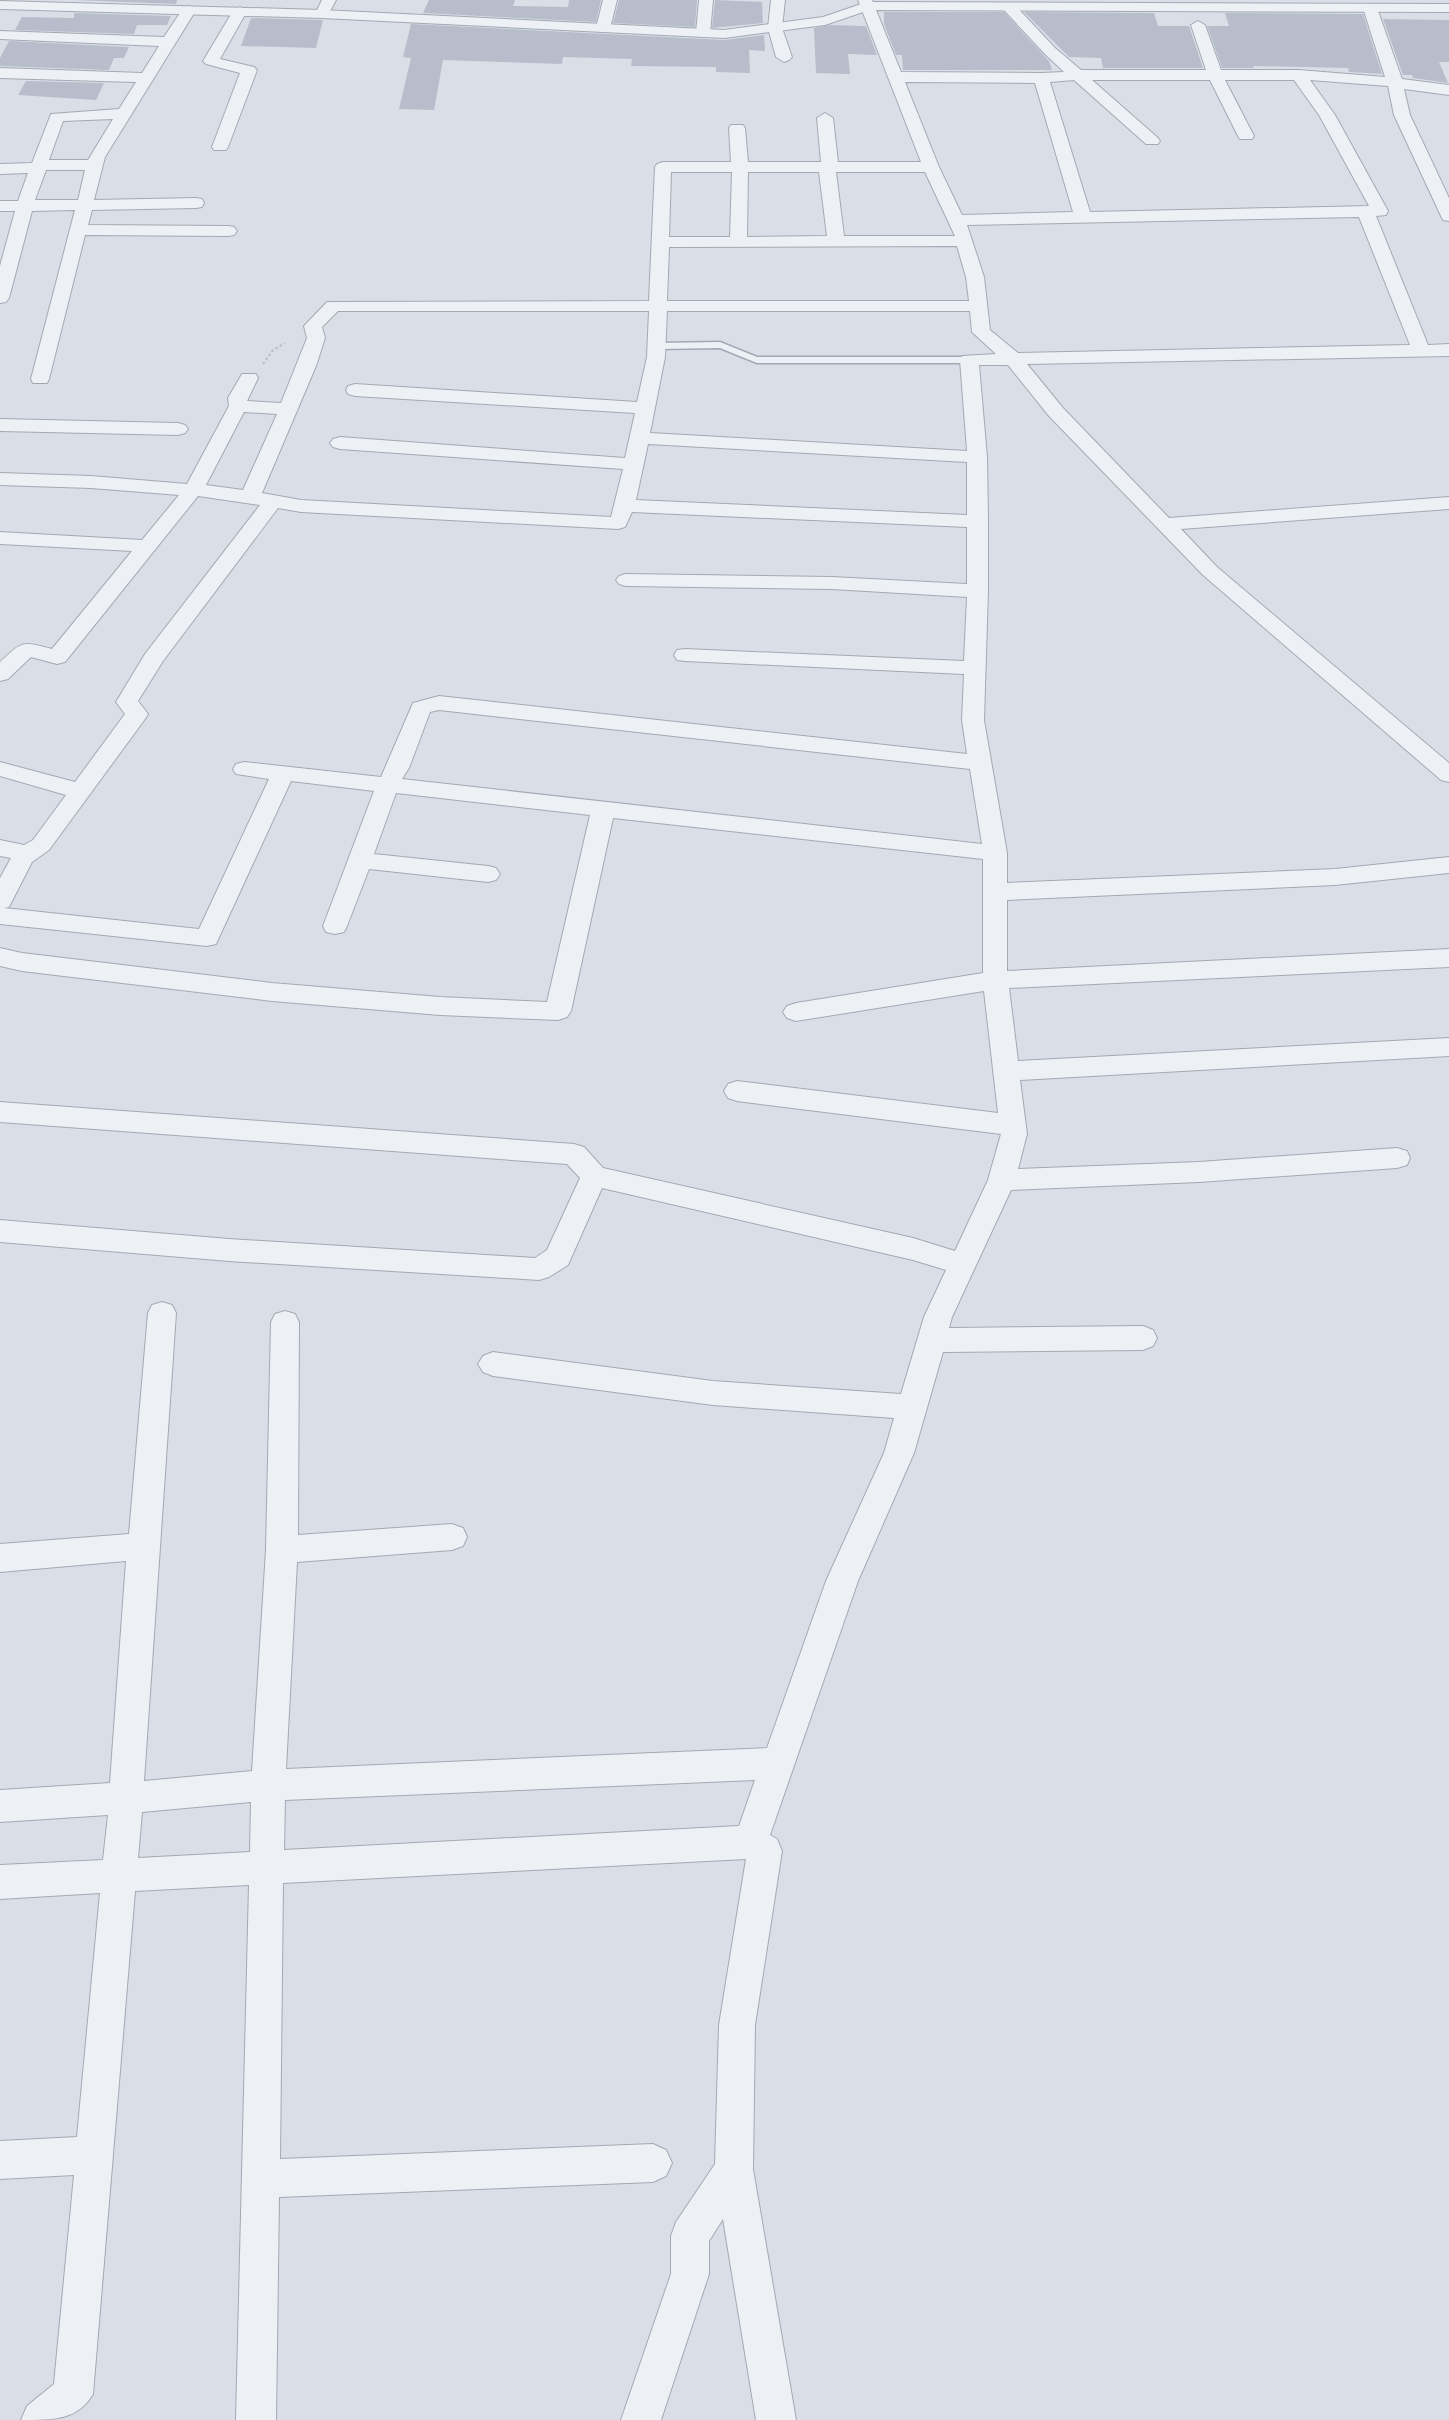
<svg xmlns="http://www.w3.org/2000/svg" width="1449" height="2420" viewBox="0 0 1449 2420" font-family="Mulish,sans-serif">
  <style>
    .building { fill: #b7bdca }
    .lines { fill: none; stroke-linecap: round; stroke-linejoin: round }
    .service-casing { stroke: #a3a9b4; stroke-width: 3 }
    .minor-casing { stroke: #a3a9b4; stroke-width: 2 }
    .tertiary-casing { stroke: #a3a9b4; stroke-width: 2 }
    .path { stroke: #b8bdc5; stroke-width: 2; stroke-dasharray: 2.5 2.5; stroke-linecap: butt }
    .service { fill: #edf0f5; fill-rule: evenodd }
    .minor { fill: #edf0f5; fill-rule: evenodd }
    .tertiary { fill: #edf0f5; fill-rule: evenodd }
  </style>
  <rect width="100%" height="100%" fill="#dadfe7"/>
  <!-- building -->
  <path class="building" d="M74,0h103l-1,4z
    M429,0h86l-2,6 55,1 1,-7h32l-5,22 -173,-9z
    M619,0h78l-2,27 -82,-4z
    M715,0l47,2 1,21 -51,5z
    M884,12h120l45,49 3,9h-149l-1,-15h-6l-12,-31z
    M1024,12l130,1 4,13h31l14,42h-100l-2,-10 -32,-1z
    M74,13l97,3 -4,9h-30l-3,9 -119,-4 7,-13 52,1z
    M1225,13l138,1 19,60 -33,-2 -1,-4 -95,-2 1,2h-32l-15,-42h22z
    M251,18l71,2h1l-7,28 -75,-2z
    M1383,19l66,1v42h-10l9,21 -35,-5 -1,-3h-9z
    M411,24l313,16 40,-5 1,16 -16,-1 1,23 -34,-1v-5l-85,-1 1,-7 -69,-2 -1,7 -119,-4 -9,50 -35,-1 12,-51 -8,-1z
    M830,25l36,1 11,29 -29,-1 2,20 -34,-1 -2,-45z
    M9,41l120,6 -5,11h-10l-5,12 -109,-4v-8z
    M26,81l78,2 -8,17 -78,-5z"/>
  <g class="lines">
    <defs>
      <path id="service" d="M720,342l37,15h212l5,3 -5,3h-212l-37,-15 -63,1 -5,-3 5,-3z"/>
      <path id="minor" d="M322,0h14l-9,17 -5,1 -7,-4z
        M603,0h14l-7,28 -7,4 -7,-4z
        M699,0h14l-3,33 -7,4 -7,-4z
        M771,0h14l-3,28 10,29 -3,3 -5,2 -8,-5 -8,-29z
        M858,0h14l29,72 140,1 23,-1 -19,-18 -41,-44 -2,-3 2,-3h10l41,44 26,22h125l-15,-45 7,-4 7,4 16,45h78l86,7 -22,-69 7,-4 7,4 25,71 47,6v10l-45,-6 6,26 39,83v23l-6,-1 -2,-4 -47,-101 -6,-29 -78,-6 25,35 53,96 -2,4 -10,1 52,129 21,-1v12l-422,8 36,44 106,110 280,-21v12l-268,20 36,38 232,196v19l-8,-2 -238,-205 -154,-159 -41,-51h-29l8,92 1,64v70l-4,129 23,133v30l328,-14 114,-12v16l-114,12 -328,15v71l442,-22v18l-440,21 9,73 431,-23v18l-429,24 7,54 -9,35 181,-7 198,-14 10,3 3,7 -3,7 -10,3 -198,14 -188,8 -59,127 -3,11 194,-2 10,4 4,8 -4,8 -10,4 -200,2 -29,101 -56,128 -88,254 7,4 5,12 -27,174 -2,144 43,251h-40l-33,-201 -14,22v33l-48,146h-40l50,-146v-38l5,-14 39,-58 4,-139 27,-166 -463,24 -3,276 373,-15 13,6 6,13 -6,13 -13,6 -374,15 -3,223h-40l13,-535 -114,6 -42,503c-15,26 -39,26 -72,26l6,-14 27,-22 20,-209 -74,4v-38l77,-4 23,-244 -100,6v-34l103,-5 5,-45 -108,7v-32l110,-7 16,-222 -126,11v-28l129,-10 19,-221 4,-8 10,-3 10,3 4,8 -32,468 108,-10 14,-221 5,-228 4,-8 10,-3 10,3 4,8 -1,213 154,-11 11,4 4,9 -4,9 -11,4 -155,12 -11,207 481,-21 59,-167 58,-128 10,-35 -181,-13 -220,-29 -10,-4 -5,-8 5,-8 10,-4 220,29 188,13 23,-77 22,-47 -33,-10 -311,-72 -34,77 -19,12 -10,3 -310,-19 -229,-19v-22l229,19 306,19 12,-8 33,-72 -13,-14 -567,-42v-20l574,42 10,3 19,21 310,70 42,13 33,-71 13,-46 -264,-33 -9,-3 -4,-7 4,-7 9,-3 261,32 -14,-122 -188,30 -9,-3 -4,-6 4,-6 9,-3 187,-30v-114l-370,-41 -42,193 -4,6 -9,3 -118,-5 -168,-14 -250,-30 -22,-5v-18l22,5 250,30 168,14 107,5 43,-187 -194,-22 -22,61 114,12 8,2 4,6 -4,6 -8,2 -119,-13 -22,57 -3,6 -9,2 -9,-2 -3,-6 51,-135 -83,-10 -75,163 -9,2 -207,-22v-46l11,-20 -11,-2v-16l24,5 9,-5 33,-45 -66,-19v-14l75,20 50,-68 -9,-12 29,-48 115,-149 -62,-9 -133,166 -8,2 -26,-7 -23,22 -8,2v-19c23,-21 21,-21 52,-13l80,-98 -132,-7v-12l142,8 37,-45 -88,-7 -91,-3v-12l91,3 96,8 42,-78 -1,-8 14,-24h14l2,4 -11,23 34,2 26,-65 -3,-12 23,-24 322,-1 6,-134 2,-3 6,-2h68l-2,-34 2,-3h12l2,3 3,34h73l-4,-44 8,-5 8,5 5,44h83zM1074,80l72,64h12l2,-3 -2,-3 -66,-58h118l28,56 2,3h12l2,-3 -29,-56h69l25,35 50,91 -279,6 -40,-130zM905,82l130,1 38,129 -111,3 -23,-48zM671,172h61l-2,65h-61zM748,172h71l8,64 -80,1zM836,172h89l30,64h-111zM1359,217l51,128 -392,8 -28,-23 -6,-53 -17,-52zM957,246l9,31 3,24h-302l2,-54zM338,311h311l-2,46 -10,45 -282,-18 -7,2 -2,4 2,4 7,2 280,17 -10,45 -285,-21 -7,2 -3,4 3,4 7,2 283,20 -12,48 -310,-17 -39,-7 54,-127 9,-28 -3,-11zM667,311h303l2,21 24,22 -34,2 -2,4 7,91 -317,-18 15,-76zM244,412l33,2 -34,76 -37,-5zM648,444l319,18v53l-331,-15zM278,508l23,4 317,17 7,-2 7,-15 335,15v57l-135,-7 -206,-3 -7,2 -3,4 3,4 7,2 206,3 135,8 -3,64 -279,-12 -8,1 -3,5 3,5 8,1 279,13 -2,46 5,34 -528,-58 -26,7 -32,74 -137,-15 -8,2 -3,5 3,5 33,5 -70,150 -195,-21 5,-1 23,-45 17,-12 96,-131 3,-5 -10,-13 25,-40zM439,710l531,59 12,75 -580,-65 7,-11 21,-56zM755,1780l-16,46 -455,24 1,-50zM251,1802l-1,50 -112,6 4,-46z
        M189,6l7,4 -91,147 -11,43 102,-2 6,1 2,4 -2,4 -6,1 -104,2 -4,15 140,1 6,1 3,4 -3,4 -6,1 -143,-1 -36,144 -2,4h-14l-2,-4 44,-169 -43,1 -23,87 -3,4 -6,1v-37l15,-55h-15v-10h18l10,-28 -28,1v-10l32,-1 19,-49 68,-5 17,-27 -136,-4v-10l142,5 17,-27 -159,-7v-8l164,6 20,-30zM113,119l-25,41h-39l14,-39zM46,170h39l-7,30h-43z
        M240,7l7,4 -27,48 34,8 3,3 -29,77 -2,3h-12l-2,-3 28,-74 -34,-9 -3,-3 30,-50z
        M0,419l178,4 7,2 3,4 -3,4 -7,2 -178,-4z"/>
      <path id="tertiary" d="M0,1l322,9 402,20 99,-13 44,-15 582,2v8l-580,-2 -44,15 -101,13 -402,-20 -322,-9z"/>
    </defs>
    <!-- service casing -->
    <use href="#service" class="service-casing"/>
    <!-- minor casing -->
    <use href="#minor" class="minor-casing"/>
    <!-- tertiary casing -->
    <use href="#tertiary" class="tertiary-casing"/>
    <!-- path -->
    <path class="path" d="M263,364l10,-14 12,-7"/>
    <!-- service -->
    <use href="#service" class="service"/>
    <!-- minor -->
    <use href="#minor" class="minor"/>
    <!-- tertiary -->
    <use href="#tertiary" class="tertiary"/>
  </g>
</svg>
